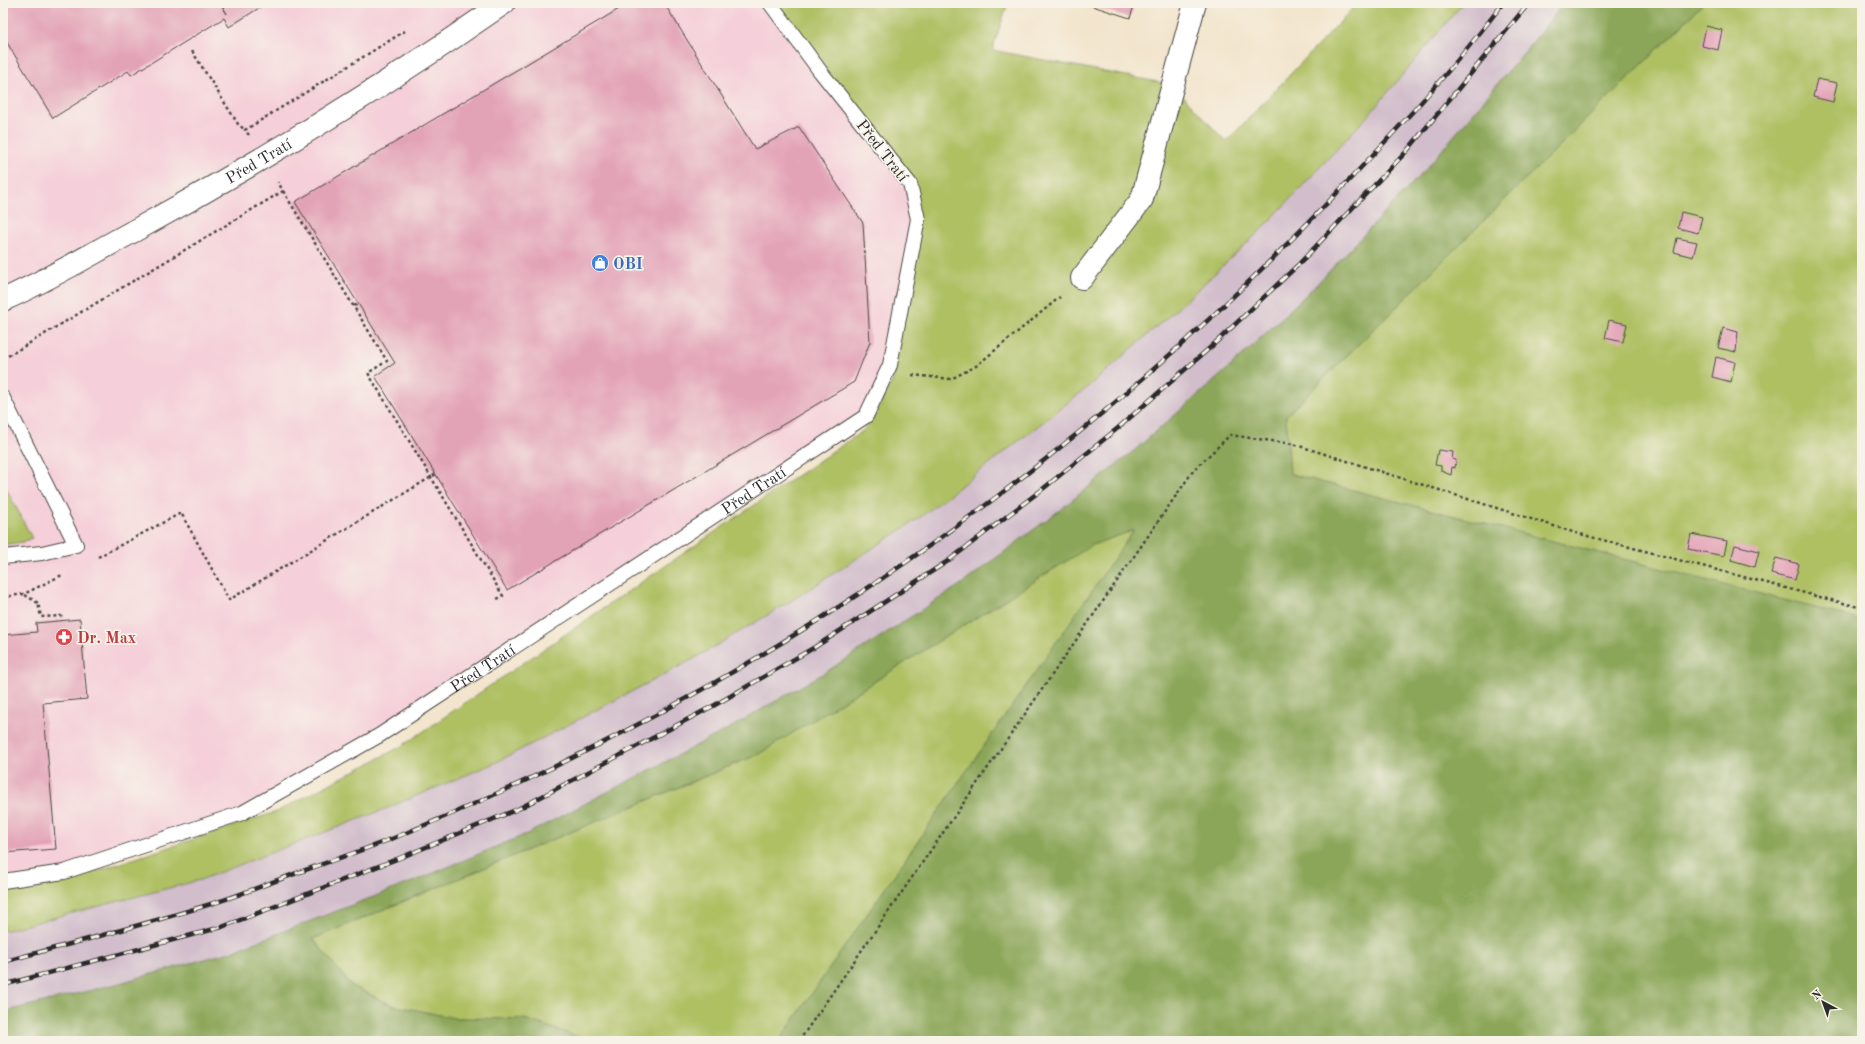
<svg xmlns="http://www.w3.org/2000/svg" width="1865" height="1044" viewBox="0 0 1865 1044" font-family="'Old Standard TT',serif">
  <style>
    .built { fill: #f5cfd9 }
    .industrial { fill: #d1bdcb }
    .green { fill: #afc063; stroke: #6d7647 }
    .forest { fill: #8ba659; stroke: #5b6842 }
    .building { fill: #e3a3b7 }
    .lines { fill: none; stroke-linecap: round; stroke-linejoin: round }
    .service-casing { stroke: #494743; stroke-width: 16 }
    .minor-casing { stroke: #494743; stroke-width: 24 }
    .path { stroke: #494743; stroke-width: 2.5; stroke-dasharray: 3 3; stroke-linecap: butt }
    .service { stroke: #fff; stroke-width: 14 }
    .minor { stroke: #fff; stroke-width: 22 }
    .rail-casing { stroke: #2b2b2b; stroke-width: 4.5 }
    .rail { stroke: #f7f3e8; stroke-width: 3; stroke-dasharray: 9; stroke-linecap: butt }
    .labels { text-anchor: middle; stroke-width: 3.5; stroke-linejoin: round; paint-order: stroke }
    .street-label { font-size: 16px; fill: #2b2b2b; stroke: #f7f3e8 }
    .shop-label { font-size: 16px; font-weight: bold; fill: #366cbe; stroke: #f7f3e8; text-anchor: start }
    .health-label { font-size: 16px; font-weight: bold; fill: #be3a42; stroke: #f7f3e8; text-anchor: start }
  </style>
  <rect width="100%" height="100%" fill="#f7f3e8"/>
  <filter id="ink" filterUnits="userSpaceOnUse"><feTurbulence type="fractalNoise" baseFrequency=".025" numOctaves="2"/><feDisplacementMap in="SourceGraphic" scale="8" xChannelSelector="R" yChannelSelector="G"/><feConvolveMatrix kernelMatrix="1 2 1 2 8 2 1 2 1" color-interpolation-filters="sRGB"/></filter>
  <filter id="wash" filterUnits="userSpaceOnUse"><feTurbulence type="fractalNoise" baseFrequency=".012" numOctaves="4" result="noise"/><feDisplacementMap in="SourceGraphic" scale="16" xChannelSelector="R" yChannelSelector="G"/><feGaussianBlur stdDeviation="0.9" result="paint"/><feColorMatrix in="noise" values="0 0 0 0 0 0 0 0 0 0 0 0 0 0 0 0 0 1.4 0 .05"/><feComposite in="paint" operator="in"/></filter>
  <g filter="url(#wash)">
    <rect width="100%" height="100%" fill="#f3e5cd"/>
    <!-- built -->
    <path class="built" d="M3,3h767l140,181 8,35 -28,146 -24,51 -486,319 -138,78 -178,59 -61,9z"/>
    <!-- industrial -->
    <path class="industrial" d="M1463,3h100l-27,35 -110,131 -109,115 -86,82 -95,83 -75,60 -98,74 -134,87 -101,59 -199,104 -117,49 -182,70 -114,32 -113,28v-81l203,-53 177,-68 114,-48 193,-101 98,-58 130,-84 165,-128 95,-83 84,-79 105,-112z"/>
    <!-- green -->
    <path class="green" d="M772,3h236l-16,47 181,35 53,57 132,-139h105l-96,114 -105,112 -84,79 -95,83 -165,128 -130,84 -98,58 -193,101 -114,48 -183,70 -197,51v-39l63,-11 210,-69 126,-66 462,-316 11,-15 20,-40 -5,-10 28,-146 -8,-35z
      M1704,3h158v617l-572,-146 -4,-58z
      M3,482l29,56 -9,4 -20,3z
      M1135,530l-356,511h-188l-66,-22 -71,-1 -62,-13 -40,-19 -39,-47 446,-185 333,-209z"/>
    <!-- forest -->
    <path class="forest" d="M1563,3h141l-418,413 4,58 572,146v421h-1083l355,-511 -42,15 -333,209 -446,185 39,47 40,19 62,13 71,1 66,22h-588v-29l113,-28 114,-32 182,-70 117,-49 199,-104 101,-59 134,-87 98,-74 75,-60 95,-83 86,-82 109,-115 110,-131z"/>
    <g id="blocks">
      <!-- building -->
      <path class="building" d="M3,3h217l7,11 -6,-11h46l-38,24 -5,-9 -93,57 -3,-4 -75,47 -50,-82z
        M629,3h35l91,146 44,-22 64,96 7,119 -16,40 -347,208 -132,-214 20,-13 -100,-161z
        M1083,3h52l-5,15z
        M1706,26l16,4 -4,20 -16,-4z
        M1817,79l20,4 -4,19 -20,-5z
        M1681,212l21,5 -4,16 -20,-5z
        M1677,238l20,4 -4,15 -19,-5z
        M1609,320l18,4 -4,18 -18,-4z
        M1723,328l15,4 -2,20 -18,-4z
        M1716,357l19,5 -4,20 -19,-5z
        M1438,450l15,2 -1,7 4,1 -1,8 -3,-1 -1,8 -10,-4v-5l-6,-1z
        M1691,534l36,7 -3,15 -36,-7z
        M1735,545l24,6 -4,16 -24,-7z
        M1776,558l23,6 -4,16 -24,-6z
        M80,619l7,80 -44,4 13,146 -53,4v-218l34,-3 -1,-9z"/>
    </g>
  </g>
  <g filter="url(#ink)">
    <use href="#blocks" fill-opacity="0" stroke="#494743" stroke-width="1"/>
    <g class="lines">
      <defs>
        <g id="service">
          <path d="M3,398l73,147 -34,8 -39,4"/>
          <path id="s1" d="M3,881l61,-9 178,-59 138,-78 486,-319 24,-51 28,-146 -8,-35 -90,-113 -50,-68"/>
        </g>
        <g id="minor">
          <path d="M1082,278l60,-79 53,-196"/>
          <path id="s2" d="M3,300c45,-20 88,-46 131,-69 127,-69 251,-145 370,-228"/>
        </g>
      </defs>
      <!-- service casing -->
      <use href="#service" class="service-casing"/>
      <!-- minor casing -->
      <use href="#minor" class="minor-casing"/>
      <!-- path -->
      <path class="path" d="M192,51l46,73 7,6
        M249,135l-4,-5 160,-99
        M283,191l104,170 -19,12 135,223 -6,3
        M354,306l4,-2
        M3,359l280,-168 -5,-9
        M912,375l39,4 25,-13 84,-69
        M98,557l83,-44 48,87 207,-126
        M25,595l13,8 3,14 20,-1 1,5
        M3,597l21,-3 38,-19
        M799,1041l394,-570 37,-36 63,9 283,89 286,75"/>
      <!-- service -->
      <use href="#service" class="service"/>
      <!-- minor -->
      <use href="#minor" class="minor"/>
      <defs>
        <path id="rail" d="M3,962c70,-19 141,-37 211,-59 29,-9 57,-21 86,-31 31,-11 63,-22 94,-34 359,-146 673,-362 941,-643 58,-61 117,-124 168,-192
          M3,985l219,-58 180,-70 116,-48 197,-104 100,-58 133,-86 96,-73 74,-60 94,-82 86,-81 108,-113 123,-149"/>
      </defs>
      <!-- rail casing -->
      <use href="#rail" class="rail-casing"/>
      <!-- rail -->
      <use href="#rail" class="rail"/>
    </g>
  </g>
  <!-- icons -->
  <defs>
    <symbol id="shop-disc" viewBox="-11 -11 22 22"><circle r="9.5" fill="#3f7fe0" stroke="#f7f3e8"/><path d="M-5-2.5h2.3a2.7 3.5 0 0 1 5.4 0H5L5.5 6h-11ZM-1.5-2.5h3a1.5 2.3 0 0 0-3 0Z" fill="#fff"/></symbol>
    <symbol id="pharmacy-disc" viewBox="-11 -11 22 22"><circle r="9.5" fill="#e0444e" stroke="#f7f3e8"/><path d="M-2-6h4v4h4v4h-4v4h-4v-4h-4v-4h4Z" fill="#fff"/></symbol>
  </defs>
  <g fill-rule="evenodd">
    <use href="#shop-disc" x="590" y="253" width="20" height="20"/>
    <use href="#pharmacy-disc" x="54" y="627" width="20" height="20"/>
  </g>
  <g class="labels">
    <!-- street labels -->
    <g class="street-label">
      <text transform="translate(883 150) rotate(52)" y="6">Před Tratí</text>
      <text dy="6" stroke="none"><textPath href="#s2" startOffset="291">Před Tratí</textPath></text>
      <text dy="6" stroke="none"><textPath href="#s1" startOffset="854">Před Tratí</textPath></text>
      <text dy="6" stroke="none"><textPath href="#s1" startOffset="530">Před Tratí</textPath></text>
    </g>
    <!-- shop labels -->
    <g class="shop-label">
      <text x="613" y="269">OBI</text>
    </g>
    <!-- health labels -->
    <g class="health-label">
      <text x="77" y="643">Dr. Max</text>
    </g>
  </g>
  <!-- margin -->
  <rect width="1865" height="1044" fill="none" stroke="#f7f3e8" stroke-width="16"/>
  <!-- north arrow -->
  <g transform="translate(1823 1002) rotate(319)" stroke="#f7f3e8" stroke-width="3" paint-order="stroke">
  <path d="M0-3L7 15L0 10L-7 15Z" fill="#2b2b2b"/>
  <text y="-6" font-size="11" font-weight="bold" text-anchor="middle" fill="#2b2b2b">N</text>
  </g>
</svg>
